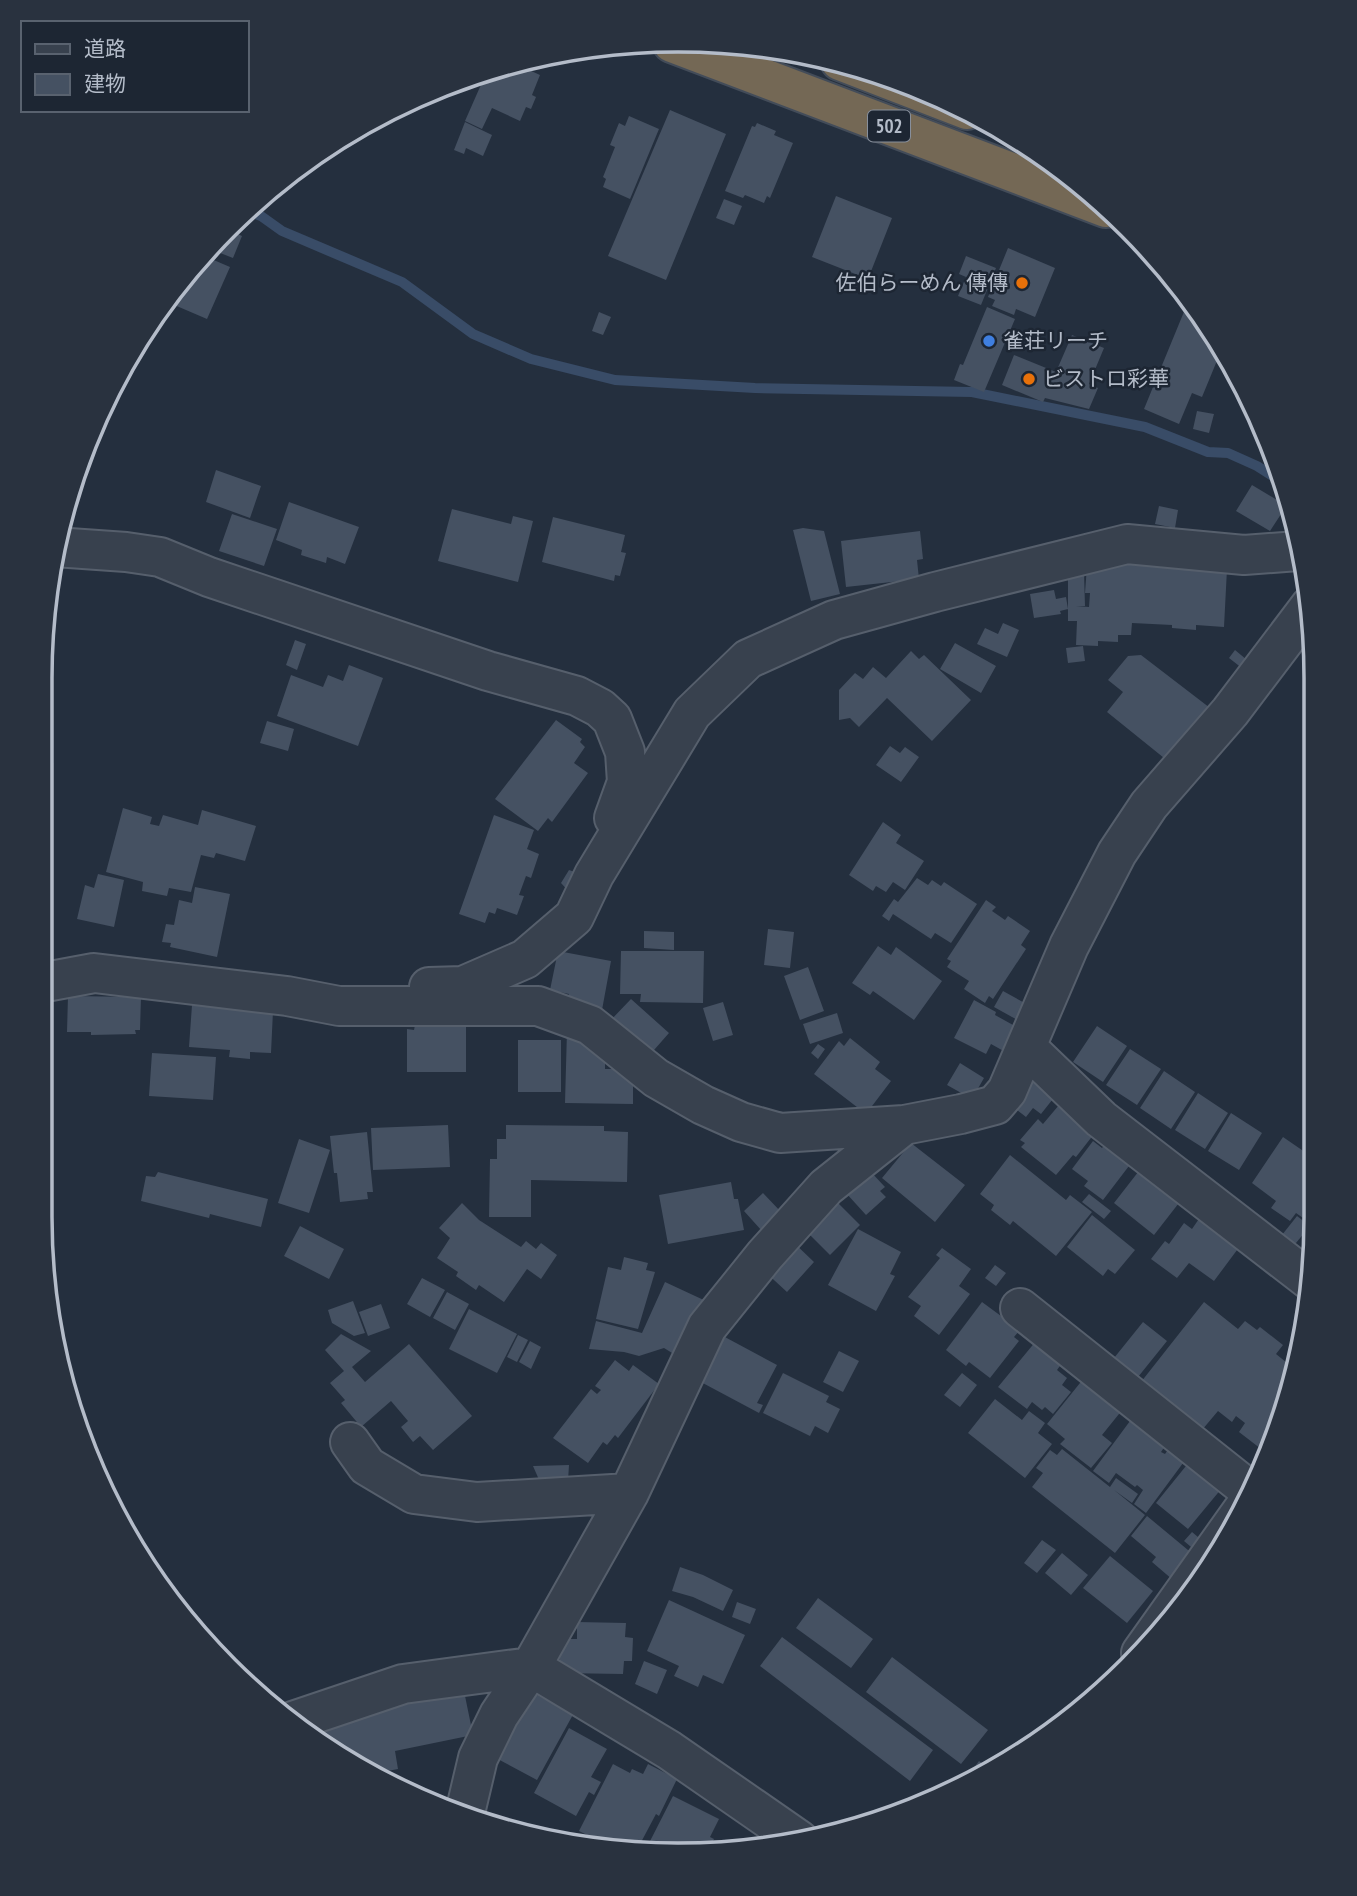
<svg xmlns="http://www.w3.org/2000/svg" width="1357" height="1896" viewBox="0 0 1357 1896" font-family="'PT Sans Narrow','Noto Sans JP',sans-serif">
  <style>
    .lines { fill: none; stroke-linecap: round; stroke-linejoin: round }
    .stream { stroke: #394c67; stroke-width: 10 }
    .building { fill: #455162 }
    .minor-casing { stroke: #565f6c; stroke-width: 42 }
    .highway-casing { stroke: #434c59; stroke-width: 42 }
    .minor { stroke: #38414e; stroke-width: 38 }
    .highway { stroke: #746855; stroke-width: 38 }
    .food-dot { fill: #e8710a; stroke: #1d2633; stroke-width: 2.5 }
    .shop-dot { fill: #3f7fe0; stroke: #1d2633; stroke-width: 2.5 }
    .labels { text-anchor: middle; stroke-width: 5; stroke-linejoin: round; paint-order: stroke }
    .shield { fill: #1d2633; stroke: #878f9c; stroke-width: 2 }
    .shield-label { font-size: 19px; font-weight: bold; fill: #b4bcc9 }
    .poi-label { font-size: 21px; fill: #b4bcc9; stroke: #1d2633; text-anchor: start }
    .rim { fill: none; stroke: #b4bcc9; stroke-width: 3.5 }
  </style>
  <rect width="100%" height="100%" fill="#242f3e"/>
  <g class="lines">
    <!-- stream -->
    <path class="stream" d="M248,211l13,5 21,15 120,51 71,52 58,25 84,21 140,8 217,4 173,35 63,25 20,1 29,13 19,12"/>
  </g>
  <!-- building -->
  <path class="building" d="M516,64l24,11 -8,20 4,2 -5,12 -5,-2 -6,14 -28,-13 -10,21 -17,-8 22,-50z
    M670,110l56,24 -60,146 -58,-24z
    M629,116l30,13 -29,70 -27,-12 3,-8 -3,-2 12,-30 -5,-2 9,-22 6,3z
    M465,122l27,13 -9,21 -17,-8 -2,6 -10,-4z
    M757,123l19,8 -2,4 19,8 -23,55 -3,-2 -3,7 -19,-8 -2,3 -18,-7 27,-65 3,1z
    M358,127l-8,20 -13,-5z
    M836,196l56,22 -24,61 -56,-22z
    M724,199l18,7 -8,19 -18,-7z
    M231,231l11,5 -9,22 -18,-7z
    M1008,248l47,20 -20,49 -19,-8 -2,6 -22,-9 3,-6 -7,-3z
    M966,256l30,12 -15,37 -23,-9 8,-19 -7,-3z
    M209,258l21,9 -23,52 -35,-15z
    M1188,302l33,49 -19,46 -10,-4 -13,31 -35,-15z
    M987,307l28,12 -31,73 -30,-12 6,-16 3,1z
    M599,312l12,5 -8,18 -11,-4z
    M1072,335l32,13 -15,36 9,4 -9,21 -44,-11 -2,4 -41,-17 12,-30 42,17z
    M1197,411l17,3 -5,19 -16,-4z
    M216,470l45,16 -11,32 -44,-16z
    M1252,485l32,19 1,4 -15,23 -34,-20z
    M289,502l70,25 -14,37 -18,-7 -1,6 -25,-8 1,-5 -26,-10z
    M1159,506l19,4 -3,18 -20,-4z
    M452,509l59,15 2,-8 20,5 -15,61 -80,-21z
    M232,514l45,15 -13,37 -45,-15z
    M553,517l72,18 -4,17 5,1 -6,23 -5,-1 -1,6 -72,-19z
    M803,528l21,3 16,63 -29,7 -18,-71z
    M920,531l3,28 -6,1 2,19 -73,8 -5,-46z
    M1115,561l112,8 -3,58 -28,-2v5l-24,-2v-3l-40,-2 -1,12h-13v7l-20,-1v5l-22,-1 1,-24h-9v-50l16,1 1,34h-9l13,1 1,-14h-5l2,-27 28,1z
    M1054,590l2,9 10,-2 2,12 -8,2 1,3 -27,4 -4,-24z
    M1003,623l16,7 -12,27 -30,-13 8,-16 13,6z
    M295,640l11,4 -9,26 -11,-5z
    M955,643l41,23 -15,27 -41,-24z
    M1083,646l2,15 -17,2 -2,-15z
    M1235,650l18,15 -6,7 -18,-14z
    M911,651l8,8 5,-4 47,45 -39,41 -45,-43 -28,29 -9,-9 -11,2v-30l16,-17 8,6 10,-12 13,11z
    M1141,655l73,56 -45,51 -62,-50 16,-20 -15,-12 20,-24z
    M349,665l34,13 -25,68 -81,-30 14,-41 32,12 5,-12 15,6z
    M556,720l26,19 -2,3 5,5 -11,16 14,10 -36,49 -4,-4 -10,13 -43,-32z
    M267,721l27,8 -6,22 -28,-8z
    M890,746l10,7 5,-6 14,10 -18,25 -25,-17z
    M123,808l29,9 -2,7 9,2 4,-11 35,10 4,-15 54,16 -11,35 -29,-8 -2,5 -13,-3 -10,37 -22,-4 -2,8 -25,-5 1,-9 -37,-10z
    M494,815l40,15 -7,19 12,5 -8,24 -5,-2 -7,19 5,1 -7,19 -20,-7 -2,6 -6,-2 -4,11 -26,-9z
    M883,822l18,13 -5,8 28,18 -19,29 -12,-8 -7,10 -10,-6 -3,5 -24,-16z
    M569,870l14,5 -12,19 -10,-11z
    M98,874l26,6 -10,47 -37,-8 8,-34 9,3z
    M917,878l11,7 4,-5 9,6 3,-4 33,22 -26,39 -16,-10 -4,6 -38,-25 -4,7 -7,-5 12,-17 4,3z
    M195,887l35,7 -13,63 -47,-10 1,-4 -9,-1 4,-18 8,1 5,-25 13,3z
    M986,900l10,7 -4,4 13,9 3,-4 22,15 -9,14 5,4 -33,50 -4,-3 -4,7 -21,-14 5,-8 -22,-14 4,-6 -4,-2z
    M768,929l26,3 -4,36 -26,-3z
    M644,931l30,1v18l-30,-2z
    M878,946l13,9 5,-8 46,34 -28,39 -41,-29 -3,4 -18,-12z
    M558,951l53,10 -9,49 -35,-7 2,-9 -19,-4z
    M621,951h83l-1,52 -63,-1 1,-8h-21z
    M808,967l16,44 -24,9 -16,-44z
    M1003,991l27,15 -9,16 -27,-15z
    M68,996l73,1 -1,33h-5l1,4 -45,1v-3h-24z
    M631,999l38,34 -22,25 -38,-36z
    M974,1000l22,12 -1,3 27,15 -13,24 -18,-10 -5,10 -32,-16z
    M723,1002l10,33 -20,6 -10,-33z
    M192,1005l81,6 -2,42 -21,-1v7l-21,-2 1,-7 -41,-3z
    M837,1013l6,20 -33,11 -7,-20z
    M415,1025l51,1v46h-59v-43l7,1z
    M1097,1026l30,20 -24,36 -30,-20z
    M567,1030l38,27v12h22l6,10v25l-68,-1z
    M850,1038l30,24 -5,7 16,12 -25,33 -52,-40 25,-33 5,5z
    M518,1040h43v52h-43z
    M818,1044l7,5 -7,10 -7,-6z
    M1130,1049l31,20 -24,36 -31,-20z
    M152,1053l64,4 -3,43 -64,-4z
    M960,1063l24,15 -12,21 -25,-14z
    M1033,1070l27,20 -19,24 -8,-6 -7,9 -17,-13z
    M1164,1071l31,21 -24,37 -31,-21z
    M41,1089l5,23 -3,2 5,23 -8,1z
    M1198,1093l30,20 -23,36 -30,-19z
    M1059,1105l35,29 -18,23 -3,-2 -17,20 -35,-28 4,-4 -5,-3 18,-21 5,5z
    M1231,1113l31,20 -23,37 -31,-19z
    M448,1125l2,42 -77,3 -2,-42z
    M506,1125l98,1v5l24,1 -1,50 -96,-2v37h-42l1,-58h7v-20h9z
    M367,1132l6,60h-6l1,7 -28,3 -3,-29h-3l-4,-37z
    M1283,1137l32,22 -6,8 6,4v36l-9,13 -10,-7 -6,8 -19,-13 5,-7 -24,-18z
    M299,1139l31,11 -21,63 -31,-10z
    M1093,1141l9,7 5,-6 25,20 -29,38 -19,-14 4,-5 -16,-12z
    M911,1143l54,42 -30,37 -53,-44z
    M1010,1155l56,45 4,-5 22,17 -36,44 -43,-35 -3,4 -19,-15 3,-5 -14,-11z
    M1142,1167l40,32 -28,36 -40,-32z
    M870,1171l15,16 -5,4 6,6 -20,18 -20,-22z
    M158,1172l110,27 -7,28 -51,-13 -1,4 -68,-17 5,-25 9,1z
    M731,1182l3,17h4l6,31 -76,14 -9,-49z
    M763,1193l19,20 -20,18 -18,-20z
    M1089,1194l22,17 -7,8 -22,-17z
    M835,1200l25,25 -30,30 -25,-25z
    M462,1203l17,17 42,27 5,-6 10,8 5,-6 16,12 -16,24 -14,-10 -23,33 -25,-17 -3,5 -20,-14 2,-4 -21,-14 13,-20 -11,-10z
    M1203,1213l40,29 -29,39 -25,-18 -12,15 -26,-19 14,-18 4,3 15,-21 8,6z
    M1092,1215l43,35 -20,24 -7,-5 -5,7 -36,-29z
    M1297,1216l13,10 -19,23 -13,-9z
    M300,1226l44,23 -15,30 -45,-23z
    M858,1229l43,23 -11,22 5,2 -19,35 -48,-26z
    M790,1239l24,23 -27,30 -25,-23z
    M942,1248l29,21 -12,17 11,8 -31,41 -25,-19 7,-10 -13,-9 32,-39 -4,-3z
    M624,1257l24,6 -2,7 9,2 -17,57 -42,-10 12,-52 13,3z
    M995,1265l11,8 -10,13 -11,-8z
    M422,1278l23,12 -15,27 -23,-13z
    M665,1282l43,20 -31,54 -13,-8 -25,8 -15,-4 -35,-3 7,-28 46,12z
    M447,1292l22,12 -14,26 -22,-12z
    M353,1301l12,32 -11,3 -22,-13 -4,-13z
    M982,1302l38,28 -6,7 5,4 -29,37 -21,-16 -3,4 -20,-16z
    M1204,1302l34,27 7,-8 12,9 3,-3 23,18 -7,9 21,17 -11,35 -14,18 6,4 -6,15 -7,9 -26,-20 6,-9 -9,-7 -4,6 -14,-11 -16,19 -61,-48z
    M381,1304l9,24 -22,8 -9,-24z
    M469,1309l48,25 -20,39 -48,-24z
    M1143,1322l24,19 -29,36 -24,-19z
    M341,1334l30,17 -19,16 13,15 44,-38 63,72 -39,34 -13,-14 -7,6 -12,-15 7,-6 -17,-20 -30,26 -20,-24 4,-3 -15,-17 14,-12 -19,-21z
    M518,1335l10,5 -11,22 -10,-5z
    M723,1336l54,29 -20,38 6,2 -4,8 -60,-32z
    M530,1341l11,6 -10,22 -12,-7z
    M1036,1341l26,22 -5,7 10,8 -5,7 9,7 -18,22 -8,-7 -3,3 -10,-8 -5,7 -29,-22z
    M839,1351l20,10 -16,31 -20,-10z
    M615,1360l14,11 4,-6 26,19 -41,54 -3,-3 -8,10 -4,-3 -15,21 -35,-25 38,-49 6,5 4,-4 -6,-4z
    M783,1373l46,23 -3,6 14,7 -12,24 -13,-7 -5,10 -47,-23z
    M962,1373l15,12 -17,22 -16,-12z
    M1084,1378l39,31 -21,26 10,8 -21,25 -31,-24 5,-5 -18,-15z
    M995,1399l27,21 7,-9 16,12 -7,10 14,11 -27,34 -57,-45z
    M1130,1421l8,7 4,-4 25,19 -6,9 4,2 5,-7 16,12 -40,54 -12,-9 9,-14 -6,-5 -2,2 -19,-14 -7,10 -16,-12z
    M1062,1449l48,38 6,-9 22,16 -6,9 -18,-13 31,25 -30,38 -83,-66 11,-14 -7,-5 14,-18 7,5z
    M1190,1461l32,27 -34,41 -32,-26z
    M569,1465l-1,16 -28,1 -7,-16z
    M1147,1516l47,39 -21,25 -21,-18 4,-5 -25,-21z
    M1192,1532l12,10 -7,10 -13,-11z
    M1042,1540l14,10 -19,23 -13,-10z
    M1062,1553l26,22 -17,20 -26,-22z
    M1110,1556l43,35 -26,32 -44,-35z
    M680,1567l23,8 30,15 -10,21 -30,-14 -21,-6z
    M818,1598l55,41 -22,29 -55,-40z
    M669,1600l76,35 -22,49 -20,-9 -5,12 -24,-11 5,-10 -32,-15z
    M737,1602l19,7 -6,15 -18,-7z
    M577,1622l49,1 -1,14 8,1 -1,23h-8l-1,13 -64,-1 1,-34h17z
    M782,1637l151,113 -23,31 -150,-115z
    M892,1657l96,73 -27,34 -95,-72z
    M644,1661l23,9 -10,24 -22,-10z
    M464,1691l9,44 -78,16 3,18 -26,5 -51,-35 -3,-13 54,-11 -1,-6z
    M530,1691l16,9 2,-4 27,15 -38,69 -43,-23z
    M569,1728l38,21 -16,28 10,5 -7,13 -5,-3 -13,24 -42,-23z
    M979,1761l8,6 -14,9 -3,-3z
    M613,1764l17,9 2,-4 11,5 5,-10 29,15 -18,37 -3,-2 -17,32 -32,-1 -28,-14z
    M673,1796l46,23 -9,18 4,2 -5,10 -62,-2z"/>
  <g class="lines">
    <defs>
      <path id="minor" d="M55,547l71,5 34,5 49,20 279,94 89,25 23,12 12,11 13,33 2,30 -13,36
        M40,983l54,-10 193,23 52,10h199l52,19 66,53 47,27 38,17 39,11 124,-8 57,-11 34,-9 12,-14 62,-145 48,-93 32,-48 81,-93 81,-107
        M429,987l34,-1 62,-27 49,-42 20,-42 98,-162 56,-54 86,-39 101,-28 192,-48 117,11 54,-4
        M1026,1047l75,72 211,163
        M1020,1308l233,185
        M350,1442l17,24 47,28 63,8 152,-9
        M1141,1653l111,-156
        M293,1721l110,-37 128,-17 138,83 130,90
        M465,1813l13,-55 21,-43 32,-48 98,-174 78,-166 58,-72 61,-68 78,-62"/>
      <path id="highway" d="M672,43l434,165
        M840,61l127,49"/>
    </defs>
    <!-- minor casing -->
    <use href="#minor" class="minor-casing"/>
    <!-- highway casing -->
    <use href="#highway" class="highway-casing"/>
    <!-- minor -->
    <use href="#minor" class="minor"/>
    <!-- highway -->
    <use href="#highway" class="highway"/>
  </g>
  <!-- markers -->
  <g class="food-dot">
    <circle cx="1022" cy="283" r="7"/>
    <circle cx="1029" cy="379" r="7"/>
  </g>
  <circle class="shop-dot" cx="989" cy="341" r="7"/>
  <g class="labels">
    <!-- shield labels -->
    <rect class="shield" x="868" y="110.5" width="42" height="31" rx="5"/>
    <g class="shield-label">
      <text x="889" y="133">502</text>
    </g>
    <!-- poi labels -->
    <g class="poi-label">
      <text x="1008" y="290" text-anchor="end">佐伯らーめん 傳傳</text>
      <text x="1003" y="348">雀荘リーチ</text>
      <text x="1043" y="386">ビストロ彩華</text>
    </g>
  </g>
  <!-- crop -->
  <path d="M0 0H1357V1896H0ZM678 52H678A626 626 0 0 1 1304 678V1217A626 626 0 0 1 678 1843H678A626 626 0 0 1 52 1217V678A626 626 0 0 1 678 52Z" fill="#29323f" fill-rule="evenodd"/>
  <path class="rim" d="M678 52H678A626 626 0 0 1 1304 678V1217A626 626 0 0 1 678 1843H678A626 626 0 0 1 52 1217V678A626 626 0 0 1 678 52Z"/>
  <!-- legend -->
  <rect x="21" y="21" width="228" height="91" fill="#1d2633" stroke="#59626f" stroke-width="2"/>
  <rect x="35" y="44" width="35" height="10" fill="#38414e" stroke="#59626f" stroke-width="2"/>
  <text x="84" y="56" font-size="21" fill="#b4bcc9">道路</text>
  <rect x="35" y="74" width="35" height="21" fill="#455162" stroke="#59626f" stroke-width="2"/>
  <text x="84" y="91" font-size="21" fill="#b4bcc9">建物</text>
</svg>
